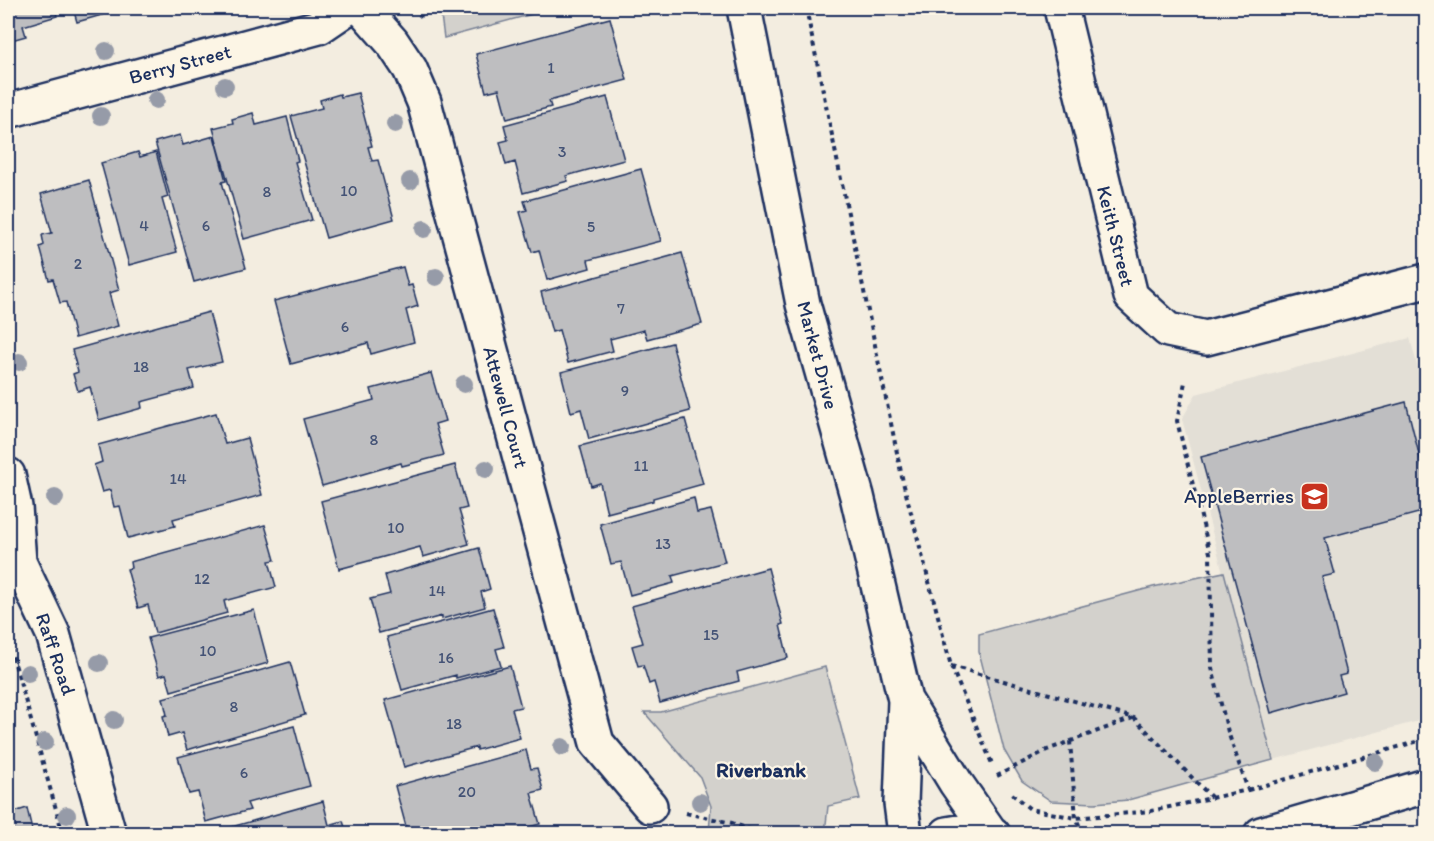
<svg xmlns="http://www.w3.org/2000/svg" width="1434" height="841" viewBox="0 0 1434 841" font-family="Itim,sans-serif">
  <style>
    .built { fill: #e3dfd6 }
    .green { fill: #d3d1cc; stroke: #778095; stroke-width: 1.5 }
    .building { fill: #bebec0; stroke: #1b2f5e; stroke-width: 1.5 }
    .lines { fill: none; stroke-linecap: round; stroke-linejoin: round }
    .minor-casing { stroke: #1b2f5e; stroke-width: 38 }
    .path { stroke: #1b2f5e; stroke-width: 4; stroke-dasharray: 4.5 4.5; stroke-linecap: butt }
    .minor { stroke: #fcf5e5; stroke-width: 33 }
    .tree { fill: #969ba8 }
    .labels { text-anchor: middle; stroke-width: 4.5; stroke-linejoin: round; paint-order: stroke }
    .number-label { font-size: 16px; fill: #445376 }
    .street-label { font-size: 20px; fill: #1b2f5e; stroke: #fcf5e5 }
    .poi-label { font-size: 20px; fill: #1b2f5e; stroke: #fcf5e5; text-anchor: end }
    .neighbourhood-label { font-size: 21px; font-weight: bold; fill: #1b2f5e; stroke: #fcf5e5 }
  </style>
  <rect width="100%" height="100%" fill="#f3ede0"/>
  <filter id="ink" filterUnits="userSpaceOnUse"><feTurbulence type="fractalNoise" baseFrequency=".0167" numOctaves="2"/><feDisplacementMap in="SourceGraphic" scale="12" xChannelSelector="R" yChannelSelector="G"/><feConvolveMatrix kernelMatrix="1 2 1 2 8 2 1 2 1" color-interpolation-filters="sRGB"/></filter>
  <g filter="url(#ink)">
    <!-- built -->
    <path class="built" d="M1410,338l16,61v320l-153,41 -91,-341 14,-25z"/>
    <!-- green -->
    <path class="green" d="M440,8h115l-111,30z
      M1224,572l49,188 -145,40 -33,3 -44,-2 -29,-20 -18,-31 -25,-98v-18l174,-47z
      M825,667l35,132 -32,7 -3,27h-116l2,-27 -11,-29 -56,-65h17z"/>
    <!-- building -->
    <path class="building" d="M8,8h47l2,8 -34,10 3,10 -18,5z
      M73,8h42l1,3 -39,11z
      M610,18l17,62 -78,21 2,6 -44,12 -8,-30 -13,3 -10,-38z
      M358,93l14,53 -4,1 4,14 6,-1 16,59 -68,19 -35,-122 31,-8 -2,-8 20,-6 1,3z
      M607,97l17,63 -58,16 2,5 -45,12 -8,-31 -9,3 -6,-23 8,-2 -4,-15z
      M253,113l3,12 31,-8 11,44 -3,1 17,58 -68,19 -31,-111 20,-5 -1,-4z
      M180,135l3,10 31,-9 12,45 -4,1 24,86 -52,14 -39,-140z
      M138,152l2,5 16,-5 12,45 -6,2 15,53 -48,13 -28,-102z
      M641,169l20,72 -73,19 2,8 -43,12 -8,-30 -7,2 -12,-40 7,-2 -3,-9z
      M89,180l30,110 -10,3 9,33 -43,12 -9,-36 -6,1 -7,-24 -4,1 -9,-33 4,-2 -2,-10 10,-2 -11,-39z
      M682,253l20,71 -55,15 -3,-9 -34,9 3,12 -45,12 -9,-33 -7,2 -11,-40z
      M403,267l5,19 4,-1 6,21 -12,4 8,32 -43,12 -3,-11 -77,21 -17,-63z
      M209,312l13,50 -33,8 5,18 -53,14 1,6 -43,12 -9,-33 -12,4 -5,-17 5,-2 -6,-22z
      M672,343l18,68 -101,28 -8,-30 -10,3 -10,-40z
      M431,373l14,48 -10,3 9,31 -42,11 -1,-3 -79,23 -19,-67 71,-19 -3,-11z
      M1406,402l20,80v29l-101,27 10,36 -13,3 25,97 -8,2 5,16 -73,21 -70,-256z
      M216,413l9,31 22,-6 15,57 -89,24 2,7 -47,12 -8,-32 -6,1 -4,-17 -8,2 -8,-27 8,-3 -4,-17z
      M685,419l18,65 -50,14v3l-46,12 -7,-30 -9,3 -11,-40z
      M455,465l12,43 -8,2 10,34 -46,13 -3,-10 -81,22 -18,-68z
      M694,498l3,15 14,-3 14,52 -53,14 2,7 -44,12 -9,-33 -10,2 -11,-40z
      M265,525l10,35 -6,1 7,26 -52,14 3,12 -72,20 -7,-28 -10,3 -11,-39 4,-1 -1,-6z
      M479,548l11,41 -9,3 4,15 -43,12v-3l-63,17 -9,-34 20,-5 -5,-19z
      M768,568l15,56 -3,1 8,33 -51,14 2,9 -79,22 -6,-21 -5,2 -6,-19 -5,1 -6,-20 11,-3 -11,-37z
      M493,608l11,39 -8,2 5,17 -45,12v-3l-54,15 -15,-53z
      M254,610l14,53 -97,28 -5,-17 -7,2 -11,-38z
      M290,662l15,53 -118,35 -5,-17 -14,4 -5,-21 4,-1 -4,-17z
      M510,666l11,41 -9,2 8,29 -43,12v-3l-73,20 -19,-67z
      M294,726l16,60 -63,17 3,7 -44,12 -8,-30 -9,2 -11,-37z
      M8,750l6,23 -6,2z
      M526,750l5,19 6,-1 6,22 -12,3 9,31 -37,10h-7l-2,-8 -28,8h-58l-13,-48z
      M8,783l6,24 -6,2z
      M323,801l6,24 14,-4 4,13h-140z
      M27,808l6,26h-25v-20z"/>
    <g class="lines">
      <defs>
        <path id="minor" d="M362,8l30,34 18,27 14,33 173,641 53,63
          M744,8l59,296 54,192 48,204 -4,103 4,31
          M1061,8l70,288 37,34 38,8 220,-57
          M8,111l311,-84 28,-19
          M8,475l7,32 4,55 34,72 56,200
          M905,700l51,83 34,49
          M947,834l24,-4 22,4
          M1261,834l165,-48"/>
      </defs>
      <!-- minor casing -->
      <use href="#minor" class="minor-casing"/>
      <!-- path -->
      <path class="path" d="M806,8l97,474 48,184 42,100
        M419,17l10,-9
        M8,639l55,195
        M951,666l183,52 77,79
        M1070,741l6,77 7,16
        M997,776l50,-26 86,-32
        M1248,790l178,-51
        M1012,794l18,15 46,9 75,-7 97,-21 -20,-58 -16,-64 -2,-115 -33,-132 8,-39
        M686,813l46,10 31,11"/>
      <!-- minor -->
      <use href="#minor" class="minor"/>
    </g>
    <!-- trees -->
    <g class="tree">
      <circle cx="106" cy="51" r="9"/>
      <circle cx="225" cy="86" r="9"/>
      <circle cx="156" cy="100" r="9"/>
      <circle cx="101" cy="116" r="9"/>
      <circle cx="395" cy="124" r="9"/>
      <circle cx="410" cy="181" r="9"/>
      <circle cx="424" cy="229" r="9"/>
      <circle cx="436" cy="277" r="9"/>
      <circle cx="19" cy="362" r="9"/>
      <circle cx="464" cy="384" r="9"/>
      <circle cx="486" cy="469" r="9"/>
      <circle cx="55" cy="498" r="9"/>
      <circle cx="99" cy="663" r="9"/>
      <circle cx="28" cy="673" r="9"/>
      <circle cx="114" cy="720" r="9"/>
      <circle cx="45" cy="742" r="9"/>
      <circle cx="562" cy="747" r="9"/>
      <circle cx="1375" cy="762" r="9"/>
      <circle cx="700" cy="802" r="9"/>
      <circle cx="67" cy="815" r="9"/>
    </g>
  </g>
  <!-- icons -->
  <defs>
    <symbol id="school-square" viewBox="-11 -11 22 22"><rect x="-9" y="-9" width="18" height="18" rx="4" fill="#c8321e" stroke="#fcf5e5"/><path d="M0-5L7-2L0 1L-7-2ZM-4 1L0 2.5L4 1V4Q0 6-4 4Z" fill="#fff"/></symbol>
  </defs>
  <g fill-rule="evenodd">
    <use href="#school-square" x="1298" y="480" width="33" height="33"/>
  </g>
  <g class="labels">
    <!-- number labels -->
    <g class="number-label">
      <text x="551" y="73">1</text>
      <text x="562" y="157">3</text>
      <text x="349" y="196">10</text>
      <text x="267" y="197">8</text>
      <text x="144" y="231">4</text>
      <text x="206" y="231">6</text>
      <text x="591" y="232">5</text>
      <text x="78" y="269">2</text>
      <text x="621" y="314">7</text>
      <text x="345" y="332">6</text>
      <text x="141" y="372">18</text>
      <text x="625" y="396">9</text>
      <text x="374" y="445">8</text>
      <text x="641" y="471">11</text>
      <text x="178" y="484">14</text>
      <text x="396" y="533">10</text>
      <text x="663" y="549">13</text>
      <text x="202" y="584">12</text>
      <text x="437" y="596">14</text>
      <text x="711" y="640">15</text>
      <text x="208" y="656">10</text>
      <text x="446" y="663">16</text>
      <text x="234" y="712">8</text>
      <text x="454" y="729">18</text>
      <text x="244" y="778">6</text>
      <text x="467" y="797">20</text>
    </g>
    <!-- street labels -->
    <g class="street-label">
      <text transform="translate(180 64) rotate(-15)" y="7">Berry Street</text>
      <text transform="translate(1116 236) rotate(76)" y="7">Keith Street</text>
      <text transform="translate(818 355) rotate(75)" y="7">Market Drive</text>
      <text transform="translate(506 407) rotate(75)" y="7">Attewell Court</text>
      <text transform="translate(56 654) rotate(71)" y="7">Raff Road</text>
    </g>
    <!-- poi labels -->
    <g class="poi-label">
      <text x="1294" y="503">AppleBerries</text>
    </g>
    <!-- neighbourhood labels -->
    <g class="neighbourhood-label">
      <text x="761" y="777">Riverbank</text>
    </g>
  </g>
  <!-- margin -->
  <rect width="1434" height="841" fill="none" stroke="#fcf5e5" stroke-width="30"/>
  <rect x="15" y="15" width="1404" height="811" fill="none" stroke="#1b2f5e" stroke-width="2" filter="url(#ink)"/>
</svg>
